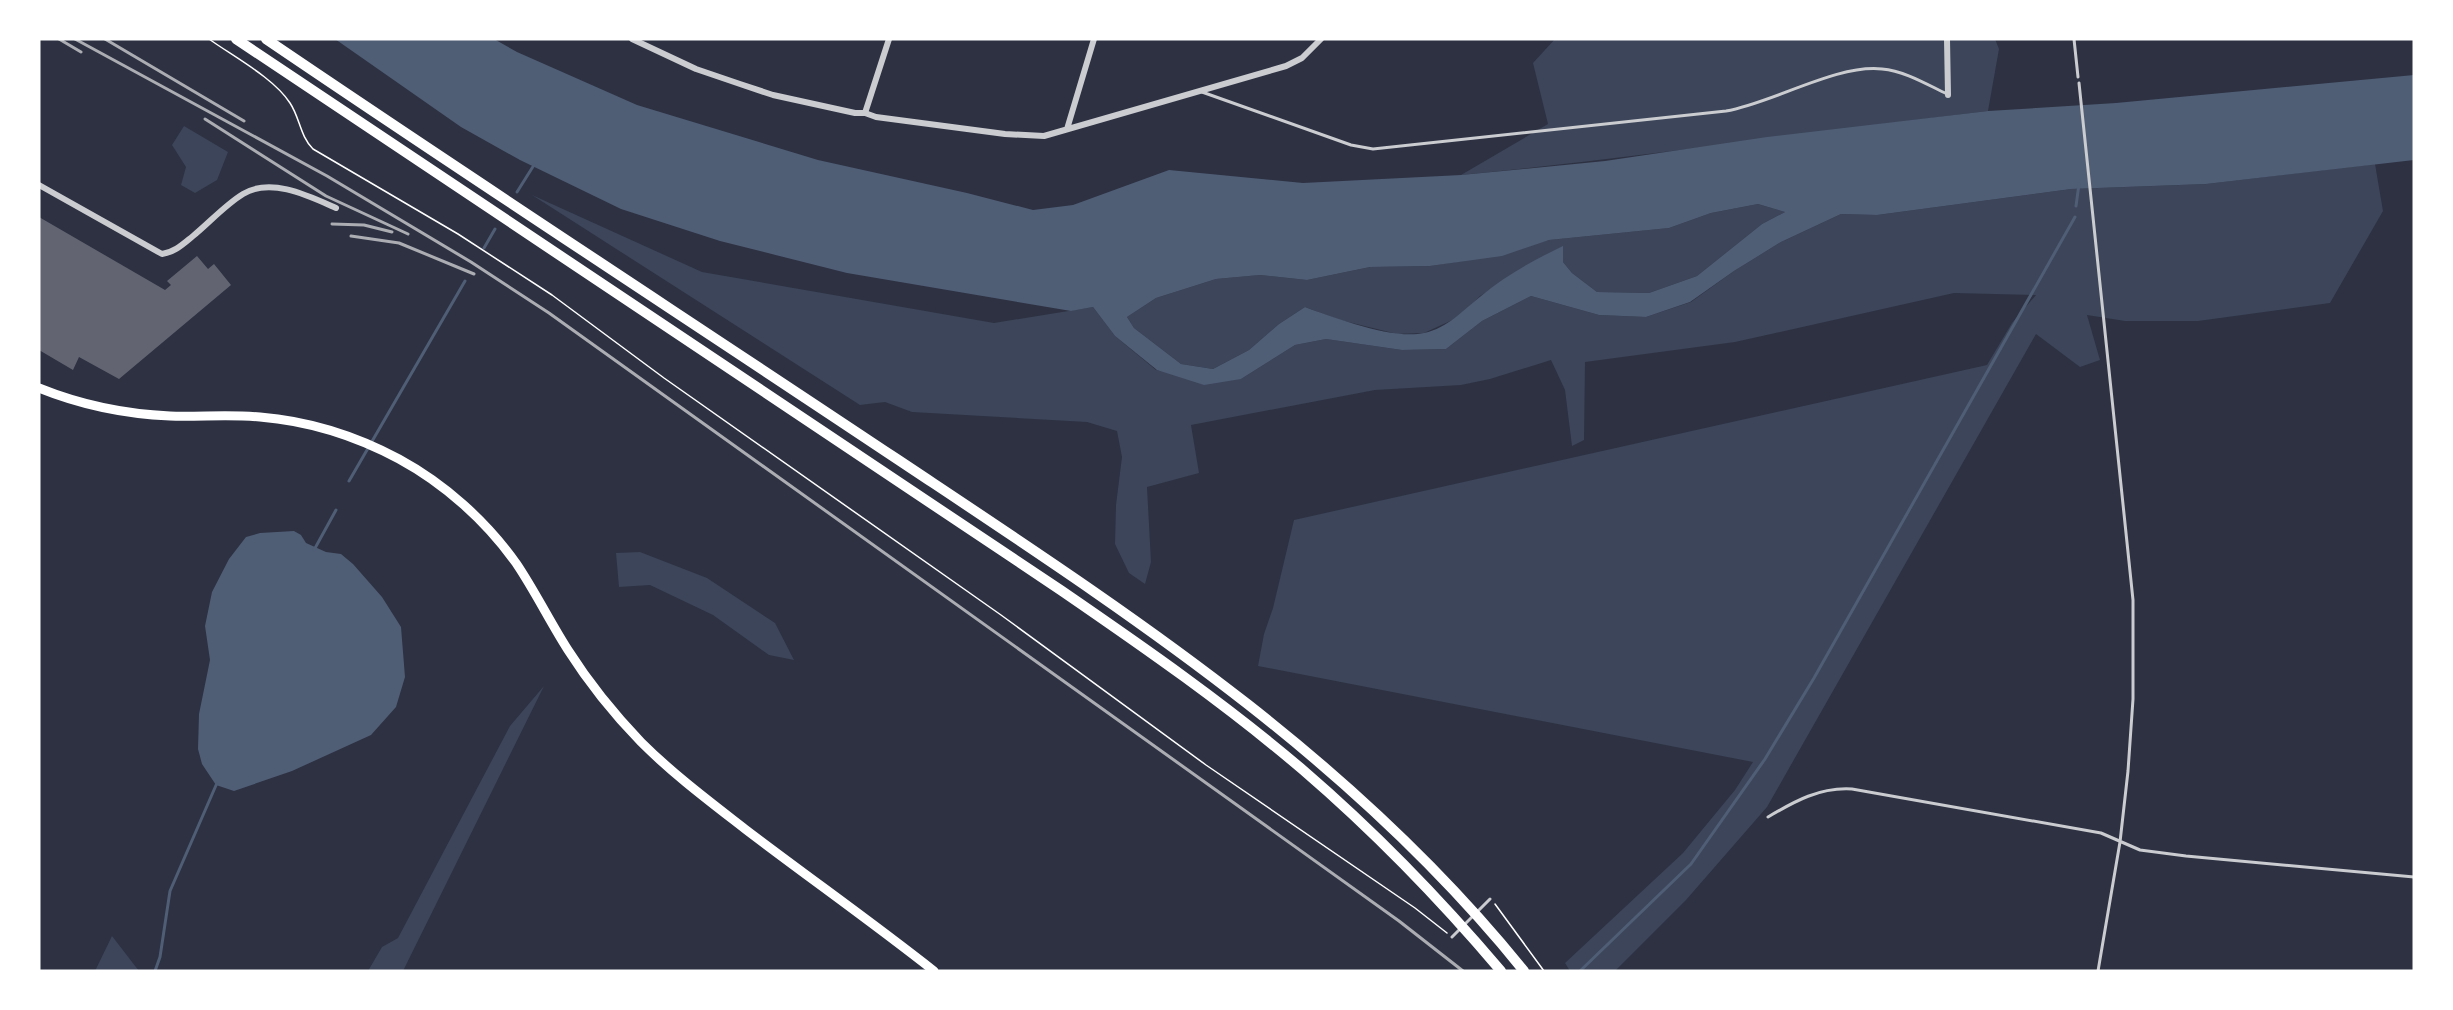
<svg xmlns="http://www.w3.org/2000/svg" width="2453" height="1010" viewBox="0 0 2453 1010" font-family="'Golos Text',sans-serif">
  <style>
    .green { fill: #3c4559 }
    .water { fill: #4f5d75; fill-rule: evenodd }
    .lines { fill: none; stroke-linecap: round; stroke-linejoin: round }
    .stream { stroke: #4f5d75; stroke-width: 3 }
    .building { fill: #626471 }
    .path { stroke: #fff; stroke-width: 1.5 }
    .service { stroke: #caccd0; stroke-width: 3 }
    .minor { stroke: #caccd0; stroke-width: 6 }
    .primary { stroke: #fff; stroke-width: 9 }
    .motorway { stroke: #fff; stroke-width: 10 }
    .rail { stroke: #abadb3; stroke-width: 3 }
  </style>
  <rect width="100%" height="100%" fill="#2d3142"/>
  <!-- green -->
  <path class="green" d="M1555,39h440l4,10 -11,62c-176,21 -351,47 -527,64l87,-51 -15,-61z
    M184,126l44,26 -11,28 -22,13 -14,-8 5,-18 -14,-22z
    M2375,164l8,47 -53,92 -132,18h-73l-38,-6 13,45 -20,7 -44,-33 -269,473 -81,93 -71,71h-45l-5,-8 118,-110 52,-63 18,-28 -495,-96 6,-32 9,-26 21,-88 693,-155 25,-42 24,-28 -82,-2 -219,49 -150,20 -1,78 -12,6 -7,-56 -14,-30 -61,19 -29,6 -86,5 -184,35 8,48 -52,14 4,75 -6,22 -16,-11 -14,-29 1,-39 6,-48 -5,-26 -30,-9 -175,-10 -27,-10 -25,3 -328,-210 170,77 292,51 99,-16 22,29 41,34 85,9 54,-34 31,-6 76,11 44,-1 36,-28 49,-25 68,19 47,2 45,-15 43,-31 47,-29 60,-28 36,1 194,-26 135,-5z
    M1758,204l27,8 -23,12 -65,52 -48,17 -52,-1 -25,-19 -9,-11 -1,-15 -82,49 -21,21 -35,16 -27,1 -57,-14 -35,-13 -26,17 -30,26 -36,19 -32,-5 -47,-36 -7,-11 29,-19 60,-19 44,-4 47,5 63,-13 60,-1 33,-5 86,-21 120,-12 42,-15z
    M640,552l67,26 68,45 19,37 -25,-5 -56,-40 -63,-30 -31,2 -3,-34z
    M544,686l-141,285h-35l14,-24 16,-9 112,-212z
    M112,936l27,35h-44z"/>
  <!-- water -->
  <path class="water" d="M335,39h159l23,13 120,53 181,55 149,33 66,17 40,-5 96,-35 134,13 158,-8 144,-14 162,-24 221,-26 128,-8 298,-28v85l-208,24 -135,5 -194,26 -36,-1 -60,28 -47,29 -44,31 -44,15 -47,-2 -68,-19 -49,25 -36,28 -44,1 -76,-11 -31,6 -54,34 -37,6 -47,-15 -42,-34 -22,-29 -22,4 -224,-38 -127,-32 -99,-32 -101,-49 -59,-33zM1758,204l27,8 -23,12 -65,52 -48,17 -52,-1 -25,-19 -9,-11v-16c-29,14 -57,29 -82,50 -18,14 -33,32 -57,37 -31,7 -89,-15 -119,-26l-26,17 -30,26 -36,19 -32,-5 -47,-36 -7,-11 29,-19 60,-19 44,-4 47,5 63,-13 60,-1 72,-10 47,-16 120,-12 42,-15z
    M294,531l7,4 5,8 20,9 15,2 12,10 29,33 19,30 4,50 -9,30 -25,28 -79,36 -58,20 -18,-6 -14,-21 -4,-15 1,-35 11,-54 -5,-34 7,-34 17,-33 17,-22 14,-4z"/>
  <g class="lines">
    <!-- stream -->
    <path class="stream" d="M517,192l17,-27
      M2076,206l3,-22
      M484,248l11,-19
      M349,481l116,-200
      M314,550l22,-40
      M155,971l5,-14 10,-66 47,-108
      M1580,971l111,-107 74,-105 49,-81 261,-461"/>
  </g>
  <!-- building -->
  <path class="building" d="M39,217l126,73 6,-5 -4,-4 30,-25 11,13 6,-5 17,21 -112,94 -40,-22 -6,13 -34,-20z"/>
  <g class="lines">
    <!-- path -->
    <path class="path" d="M209,39c25,18 65,39 81,64 10,15 10,33 23,46l145,85 94,61 112,83 337,237 205,150 209,143 32,25
      M1495,904l49,67"/>
    <!-- service -->
    <path class="service" d="M2074,39l4,38
      M2079,83l54,517v99l-5,72 -8,71 -22,129
      M1202,92l149,53 22,4 353,-38c47,-8 110,-47 156,-42 23,2 44,15 65,25
      M1768,817c27,-16 52,-30 84,-28l249,44 39,17 46,6 228,21
      M1477,912l13,-13
      M1452,937l20,-20"/>
    <!-- minor -->
    <path class="minor" d="M632,39l64,30 44,15 33,11 82,18h10l11,4 129,17 39,2 242,-70 16,-8 19,-19
      M1947,39l1,56
      M865,113l24,-74
      M1067,129l27,-90
      M39,185l123,69c13,-2 21,-10 31,-18 16,-13 32,-31 50,-42 28,-17 66,2 93,14"/>
    <!-- primary -->
    <path class="primary" d="M39,388c42,17 86,26 131,28 30,1 60,-2 90,1 49,4 96,19 139,42 46,25 87,62 117,104 19,28 34,59 52,87 21,33 46,64 73,92 32,32 68,59 104,87 63,48 127,93 189,142"/>
    <!-- motorway -->
    <path class="motorway" d="M236,39l826,552c83,57 165,114 241,179 72,62 137,129 198,201
      M266,39c209,142 421,280 631,420 228,152 453,296 627,512"/>
    <!-- rail -->
    <path class="rail" d="M59,39l22,13
      M75,39l252,137 144,86 78,51 850,608 64,50
      M105,39l139,82
      M205,119l121,77 82,38
      M332,224l32,1 28,7
      M351,236l48,7 75,31"/>
  </g>
  <!-- border -->
  <rect width="2453" height="1010" fill="none" stroke="#ffffff" stroke-width="81"/>
</svg>
